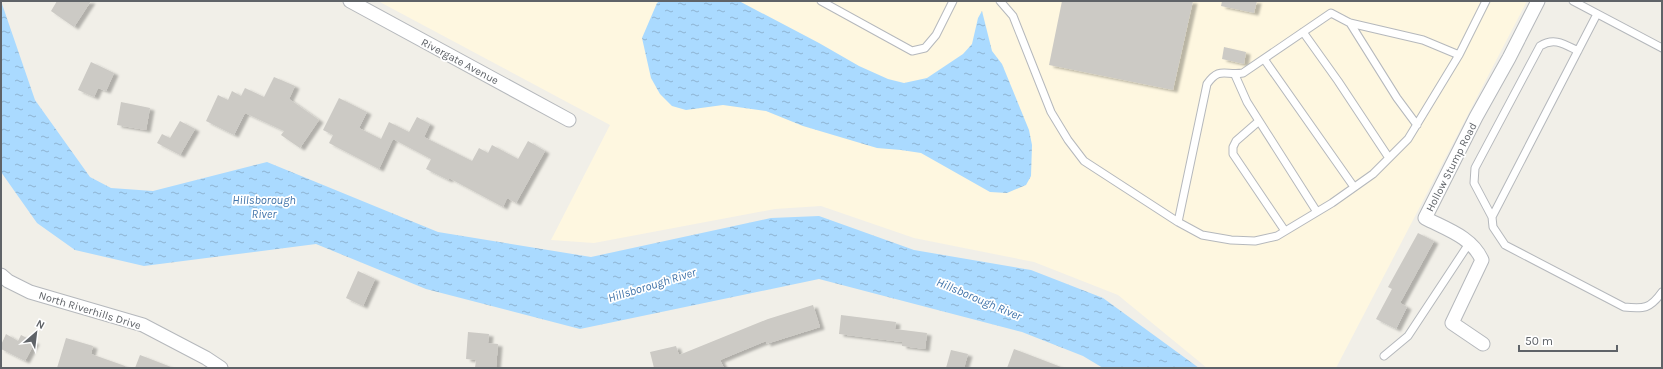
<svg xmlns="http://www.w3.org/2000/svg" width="1663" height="369" viewBox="0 0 1663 369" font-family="Karla,sans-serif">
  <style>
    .commercial { fill: #fef7e0 }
    .water { fill: url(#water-ripples) }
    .building { fill: #cccac5; filter: url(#shadow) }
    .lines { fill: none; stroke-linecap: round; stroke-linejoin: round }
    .lane-casing { stroke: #b5b8bc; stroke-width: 9 }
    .street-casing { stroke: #b5b8bc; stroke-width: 15 }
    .lane { stroke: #fff; stroke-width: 7 }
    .street { stroke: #fff; stroke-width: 13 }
    .labels { text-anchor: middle; stroke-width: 3.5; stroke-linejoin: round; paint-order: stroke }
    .street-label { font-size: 11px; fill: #5f6368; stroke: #fff }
    .water-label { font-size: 12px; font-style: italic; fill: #4174aa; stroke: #fff }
  </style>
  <defs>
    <pattern id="water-ripples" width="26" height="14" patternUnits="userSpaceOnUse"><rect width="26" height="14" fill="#aadaff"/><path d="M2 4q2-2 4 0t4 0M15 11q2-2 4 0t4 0" fill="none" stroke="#8eb4d2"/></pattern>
    <filter id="shadow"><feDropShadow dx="4.5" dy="2.5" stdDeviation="1" flood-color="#0004"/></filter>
  </defs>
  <rect width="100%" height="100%" fill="#f1efe8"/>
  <!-- commercial -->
  <path class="commercial" d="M378,1h1149l-191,367h-129l-89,-73 -84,-33 -120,-24 -93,-32 -46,3 -181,34 -43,-3 59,-115z"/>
  <!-- water -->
  <path class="water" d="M1,1l34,99 55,77 21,11 42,3 114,-29 171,70 153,25 180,-39 48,-2 95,34 117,20 72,28 96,70h-96l-20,-12 -61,-24 -203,-53 -239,50 -154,-40 -110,-45 -172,22 -69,-16 -38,-27 -36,-51z
    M660,1h79l80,42 40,23 29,13 16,4 23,-5 36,-24 9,-10 6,-26 4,-7 10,40 10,13 27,66 3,15 -1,31 -5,9 -19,8 -17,-1 -69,-39 -20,-3 -24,-2 -74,-22 -37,-15 -43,-6 -37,5 -14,-4 -12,-12 -9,-16 -9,-40 15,-35z"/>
  <!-- building -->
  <path class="building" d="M57,1h34l-17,26 -23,-16z
    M1062,1h131l-20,89 -124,-25z
    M1222,1h35l-3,12 -33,-7z
    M1224,47l22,5 -2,12 -22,-5z
    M91,62l23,11 -8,18 -8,-3 -4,9 -16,-7z
    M274,77l21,9 -6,13 30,21 -19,28 -19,-13 3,-4 -39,-18 -11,22 -28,-14 12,-26 10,5 4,-9 9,5 4,-8 19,9z
    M339,98l28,14 -8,16 22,11 8,-17 20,10 8,-15 13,7 -6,13 48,24 7,-13 9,5 4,-8 26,14 10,-18 17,10 -29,52 -9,-5 -4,9 -54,-29 -1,2 -22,-11 5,-10 -38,-20 -14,30 -50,-26 4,-8 -10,-5z
    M121,102l29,6 -4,22 -29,-5z
    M180,121l15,8 -15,26 -23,-12 5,-9 8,4z
    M1418,233l16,8 -34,62 7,4 -11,22 -20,-10 16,-30 -4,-2z
    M358,271l17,8 -12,27 -17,-8z
    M813,305l7,22 -54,17v-3l-46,19 4,8h-70l-4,-16 26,-6 3,9 89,-36z
    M841,315l55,7 -1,7 32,4 -2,16 -23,-3v-4l-63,-8z
    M468,332l21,2 -1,9 10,1 -2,24h-21l1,-8 -10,-1z
    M6,334l12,7 3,-6 14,7 -10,19 -24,-12v-4z
    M66,338l27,8 -2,8 34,12v2h-68z
    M1014,349l47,18v1h-54z
    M951,350l17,4 -4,14h-18z
    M140,355l31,12v1h-36z"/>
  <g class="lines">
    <defs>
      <path id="lane" d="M821,1l91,50 13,-3 11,-13 17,-34
        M1000,1l13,15 38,96 17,28 16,21 94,61
        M1573,1l89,47
        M1597,14l-105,203 1,10 12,18 119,62c20,2 26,2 38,-15
        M1350,23l47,75 20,27
        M1303,32l35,49 51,77
        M1459,55l-36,-15 -73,-17 -19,-10 -88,60c-18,3 -23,-7 -36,11l-29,138 24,13 29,5 24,1 22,-5 55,-33 41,-29 35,-35 51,-84 27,-54
        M1264,59l90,128
        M1235,75l12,27 70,110
        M1259,121l-23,20 -3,6v7l52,77
        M1492,217l-18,-34 1,-15 65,-122c14,-9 24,-2 38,5
        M1384,356l24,-20 62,-94"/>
      <path id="street" d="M350,1l219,119
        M1,275l7,6 22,11 113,33 63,33 15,10
        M1483,344l-31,-21 30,-63c-10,-23 -36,-31 -57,-42l51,-101 33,-59 29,-57"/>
    </defs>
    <!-- lane casing -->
    <use href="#lane" class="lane-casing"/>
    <!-- street casing -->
    <use href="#street" class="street-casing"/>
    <!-- lane -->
    <use href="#lane" class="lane"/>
    <!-- street -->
    <use href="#street" class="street"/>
  </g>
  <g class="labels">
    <!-- street labels -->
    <g class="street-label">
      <text transform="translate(460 61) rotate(28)" y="4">Rivergate Avenue</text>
      <text transform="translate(1451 167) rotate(-63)" y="4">Hollow Stump Road</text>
      <text transform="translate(90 310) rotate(17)" y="4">North Riverhills Drive</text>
    </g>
    <!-- water labels -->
    <g class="water-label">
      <text x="264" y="204">Hillsborough<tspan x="264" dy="14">River</tspan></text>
      <text transform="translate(652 285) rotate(-17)" y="4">Hillsborough River</text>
      <text transform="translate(979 299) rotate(23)" y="4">Hillsborough River</text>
    </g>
  </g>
  <!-- border -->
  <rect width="1663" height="369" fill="none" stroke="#5f6368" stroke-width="4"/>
  <!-- north arrow -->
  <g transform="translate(36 333) rotate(28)" stroke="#ffffff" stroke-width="3" paint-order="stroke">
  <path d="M0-3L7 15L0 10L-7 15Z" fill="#5f6368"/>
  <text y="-6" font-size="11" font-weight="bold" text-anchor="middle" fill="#5f6368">N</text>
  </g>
  <!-- scale -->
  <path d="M1519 345v6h98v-6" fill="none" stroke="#5f6368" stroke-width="2"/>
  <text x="1525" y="345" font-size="12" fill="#5f6368" stroke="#ffffff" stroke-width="3" paint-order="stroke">50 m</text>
</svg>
